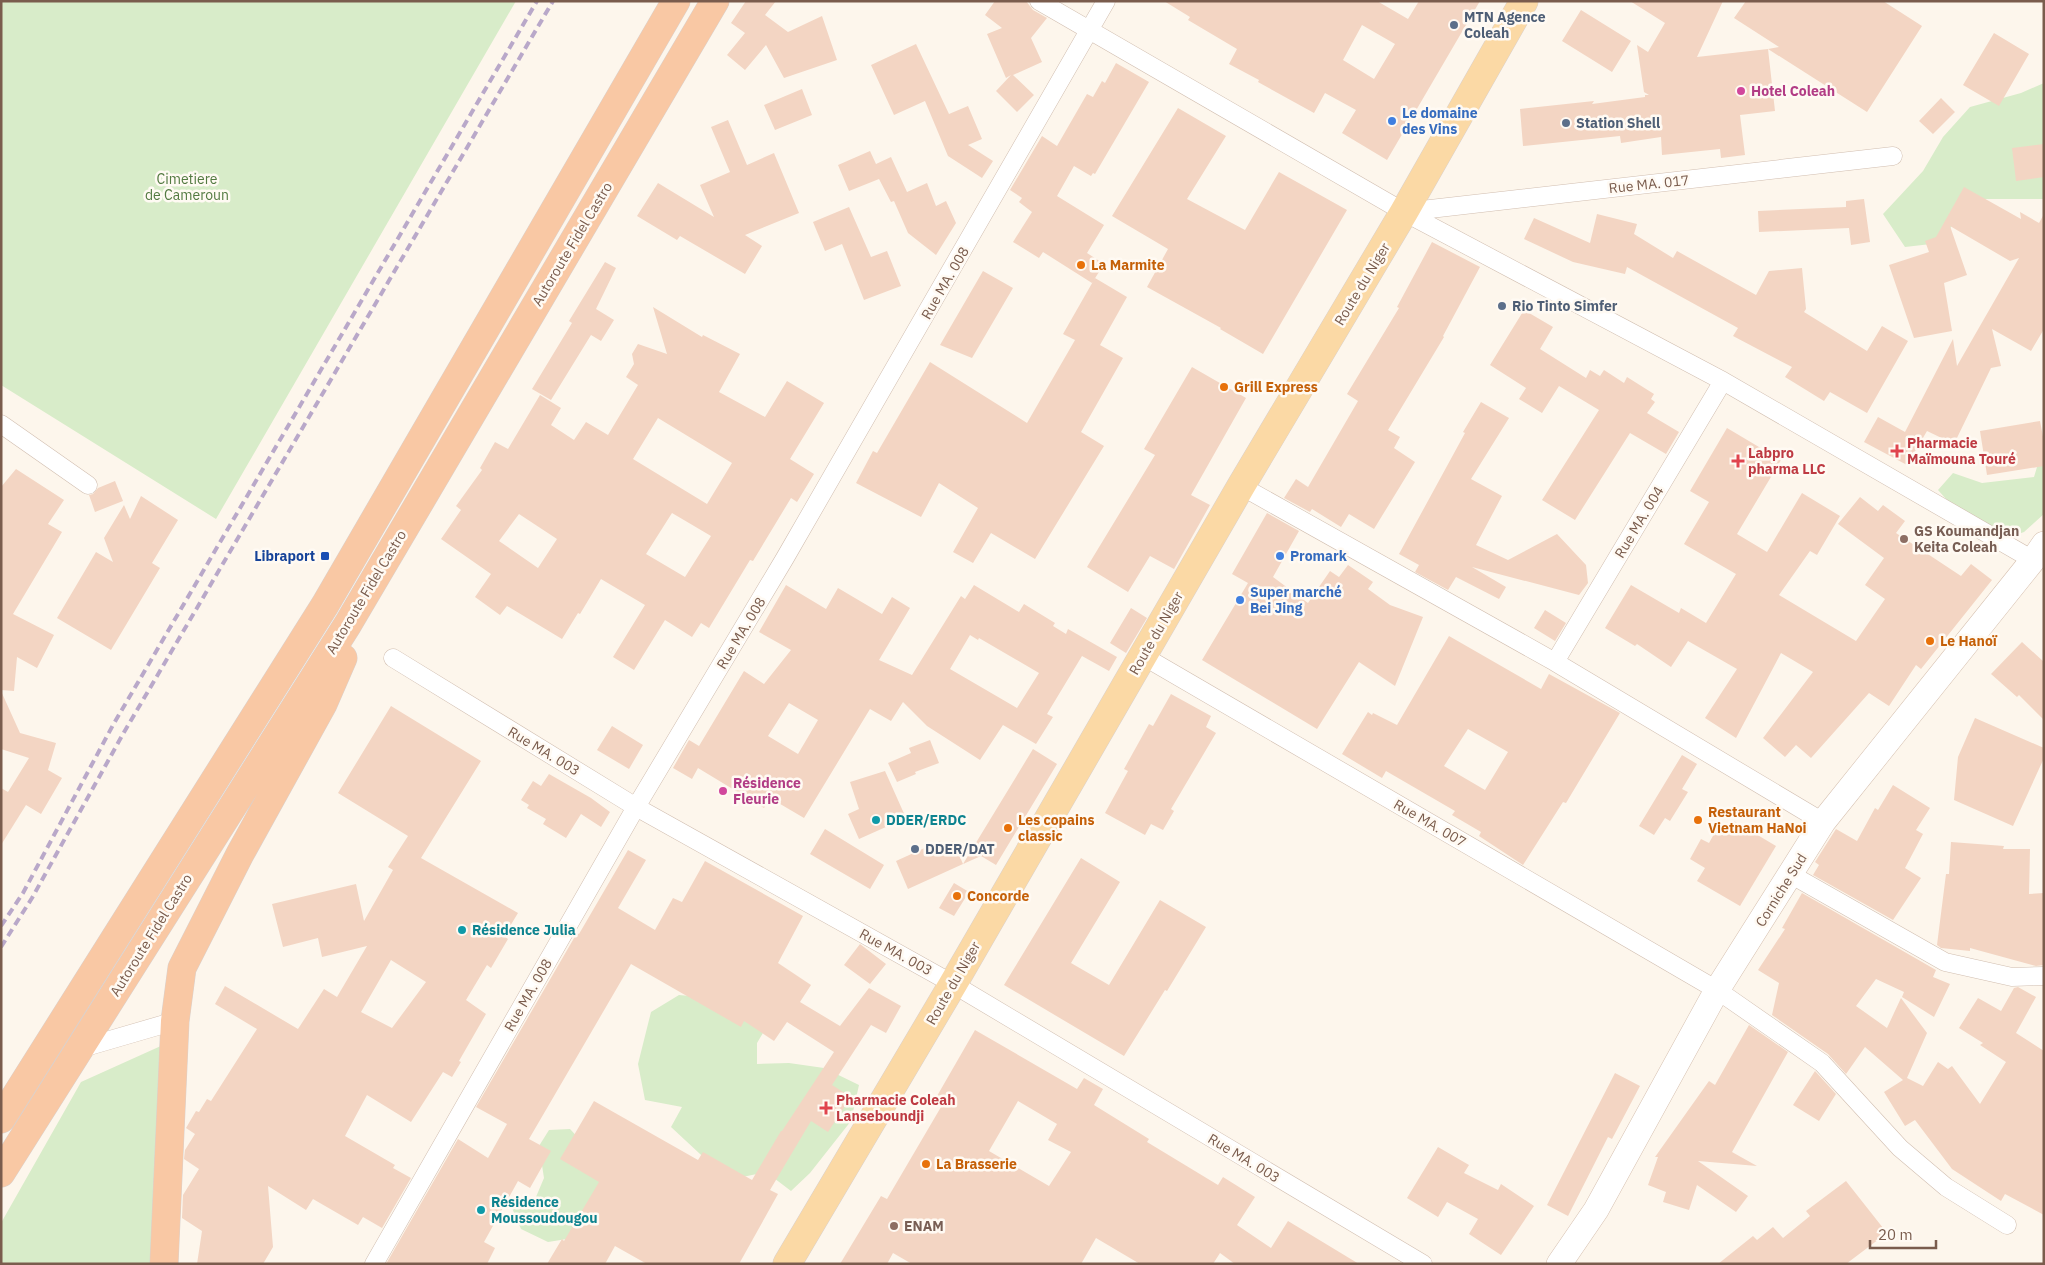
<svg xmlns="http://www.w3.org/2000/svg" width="2045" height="1265" viewBox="0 0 2045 1265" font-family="'IBM Plex Sans',sans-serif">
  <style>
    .green { fill: #d8ecc9 }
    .building { fill: #f3d5c3; fill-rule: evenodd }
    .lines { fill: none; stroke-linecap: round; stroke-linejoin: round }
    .minor-casing { stroke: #d1beb0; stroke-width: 19 }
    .secondary-casing { stroke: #d6c0b0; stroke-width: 26 }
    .primary-casing { stroke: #dad1cd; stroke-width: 29 }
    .trunk-casing { stroke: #dad1cd; stroke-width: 29 }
    .minor { stroke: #fff; stroke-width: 18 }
    .secondary { stroke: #fff; stroke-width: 25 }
    .primary { stroke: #fbd9a5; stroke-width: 28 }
    .trunk { stroke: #f9c8a4; stroke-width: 28 }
    .rail { stroke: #b9a8c9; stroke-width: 4; stroke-dasharray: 8 5; stroke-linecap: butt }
    .service-dot { fill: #5c6f8a; stroke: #fffaf3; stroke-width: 2 }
    .hotel-dot { fill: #d1479c; stroke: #fffaf3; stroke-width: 2 }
    .shop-dot { fill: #3f7fe0; stroke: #fffaf3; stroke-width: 2 }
    .food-dot { fill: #e8710a; stroke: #fffaf3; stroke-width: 2 }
    .health-dot { fill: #e0444e; stroke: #fffaf3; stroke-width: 2 }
    .education-dot { fill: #8d6e63; stroke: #fffaf3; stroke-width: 2 }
    .transit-dot { fill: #1a4fb4; stroke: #fffaf3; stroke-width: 2 }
    .culture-dot { fill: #0f9aa8; stroke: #fffaf3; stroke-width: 2 }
    .labels { text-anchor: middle; stroke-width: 5; stroke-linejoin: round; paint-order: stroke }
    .service-label { font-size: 14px; font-weight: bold; fill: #4e5e75; stroke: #fffaf3; text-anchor: start }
    .hotel-label { font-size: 14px; font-weight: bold; fill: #b23c85; stroke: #fffaf3; text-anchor: start }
    .shop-label { font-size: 14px; font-weight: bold; fill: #366cbe; stroke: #fffaf3; text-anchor: start }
    .park-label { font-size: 14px; fill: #537a41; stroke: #fffaf3 }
    .street-label { font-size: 14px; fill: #7a5c4d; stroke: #fffaf3 }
    .food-label { font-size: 14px; font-weight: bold; fill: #c56008; stroke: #fffaf3; text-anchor: start }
    .health-label { font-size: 14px; font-weight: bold; fill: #be3a42; stroke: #fffaf3; text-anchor: start }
    .education-label { font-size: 14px; font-weight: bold; fill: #785e54; stroke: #fffaf3; text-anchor: start }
    .transit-label { font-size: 14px; font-weight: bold; fill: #164399; stroke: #fffaf3; text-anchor: end }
    .culture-label { font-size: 14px; font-weight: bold; fill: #0d838f; stroke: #fffaf3; text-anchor: start }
  </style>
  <rect width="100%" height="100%" fill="#fdf6ec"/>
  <!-- green -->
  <path class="green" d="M1,1h515l-300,518 -215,-134z
    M2044,83v116h-72l-24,32 -17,13 -26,3 -22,-33 40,-43 20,-34 27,-30 51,-14z
    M2044,444v70l-20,18 -37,13 -49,-55 15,-17 29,10 52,-6z
    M679,995l33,3 63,15 -18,30v21l32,-1 35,5 35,17 -8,36 -41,52 -19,18 -25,-19 -38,8 -57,-53 11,-20 -37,-7 -7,-36 13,-52z
    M163,1045l-10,219h-152v-41l80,-141z
    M570,1129l25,27 21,35 -43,47 -25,4 -27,-13 -9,-21 21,-4 11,-26 -5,-32 10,-16z"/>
  <!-- building -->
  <path class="building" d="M746,1h30l-11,14 23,17 34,-16 15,44 -53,18 -18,-33 -21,25 -18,-15 18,-22 -14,-10z
    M995,1h31l7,9 14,8 -16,20 11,24 -29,13 21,20 -17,17 -21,-21 15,-16 -5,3 -19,-44 15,-6 -17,-13z
    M1164,1h213l31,18 11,-18h61l-93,159 -45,-27 14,-23 -31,-17 -11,20 -56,-31 1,-2 -30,-16 8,-15 -49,-29 2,-3zM1362,25l33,19 -21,35 -31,-19z
    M1630,1h93l-26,56 71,-8 7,62 -35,4 5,40 -24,3 -1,-9 -58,6 -1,-18 -40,6 -1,-7 -97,10 -3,-37 74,-8 -2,3 53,-7v-2h4l-5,-3 -7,-47 11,7 17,-29z
    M1746,1h137l39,25 -55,86 -99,-63 11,-2 -45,-29z
    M1581,10l50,31 -19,31 -50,-31z
    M1994,33l35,21 -30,52 -36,-21z
    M916,44l33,70 19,-8 14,33 -14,6 25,16 -11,17 -34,-22 -23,-55 -31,14 -23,-50z
    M1116,63l33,19 -54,92 -2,-1 -2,3 -17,-10 -17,30 47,29 -17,28 17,11 -12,19 -49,-31 -4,6 -26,-16 19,-30 -13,-10 3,-4 -12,-8 32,-54 15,10 30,-52 6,3 9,-16 3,2z
    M802,89l10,26 -37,15 -11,-25z
    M1941,98l14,14 -22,22 -14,-13z
    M1178,108l48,28 -39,63 58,31 34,-58 68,38 -84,144 -43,-25 1,-1 -74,-41 21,-38 -56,-33z
    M728,120l19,45 27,-12 25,60 -54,22 17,11 -17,28 -65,-38 -3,4 -40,-24 21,-33 56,34 -14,-32 30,-13 -19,-45z
    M2044,144v33l-28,4 -4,-33z
    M870,151l6,13 15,-7 16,35 20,-9 9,23 10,-5 10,22 -20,32 -28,-22 -14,-32 -3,1 -12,-23 -30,12 -11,-26z
    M1964,187l57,32 -1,-7 19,11 5,-9v115l-13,22 -39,-22 9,37 -10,2 -37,76 -27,-13 -20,34 -43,-23 14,-25 27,15 48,-93 4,27 62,-108 -9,3 -60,-35 17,49 -23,8 8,48 -38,7 -25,-73 40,-13 -4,-11 11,-4z
    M1864,199l6,43 -19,3 -2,-17 -90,4 -1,-21 88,-4v-6z
    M849,207l22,50 16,-6 14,35 -37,14 -22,-56 -17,7 -12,-29z
    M1597,214l40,10 -3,10 39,24 4,-7 79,44 13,-24 33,-3 4,41 -2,3 63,39 15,-25 26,15 -41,72 -37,-21 -6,9 -39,-24 7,-10 -59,-31 5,-8 -111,-61 -2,7 -52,-12 -49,-23 10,-21 56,25z
    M1432,242l48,25 -37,69 1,1 -56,93 12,7 -6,11 21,14 -41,67 -25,-15 -8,13 -29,-18 -2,3 -26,-14 12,-19 12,8 50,-86 -11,-7 52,-86 -2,-1z
    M605,262l11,6 -20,41 18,11 -13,21 -10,-6 -40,65 -19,-11 40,-66 -3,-2z
    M983,271l30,17 -41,70 -32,-13z
    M1095,278l32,19 -27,48 23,13 -42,74 23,14 -69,113 -44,-26 -18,30 -20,-11 25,-44 -39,-25 -18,34 -65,-34 17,-32 4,2 53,-91 97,61 48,-83 -12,-6z
    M653,307l49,30 1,-2 37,19 -21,38 46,25 22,-36 37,22 -34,56 24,15 -17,28 -6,-4 -38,63 -3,-1 -41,68 -8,-5 -9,14 -27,-17 -31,50 -21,-13 32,-52 -44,-26 -21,35 -2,-1 -16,26 -55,-33 -7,9 -25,-18 16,-23 -50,-35 20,-29 -5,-4 26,-36 -2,-2 15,-26 13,7 32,-54 21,13 -10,17 23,15 12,-18 22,13 30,-50 -12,-8 8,-13 -2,-10 6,-10 29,10zM658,418l74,45 -25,41 -74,-45zM672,513l39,23 -26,41 -39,-23zM519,514l38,25 -19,29 -39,-27z
    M1524,310l29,17 -13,22 46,29 4,-8 10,6 4,-6 20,13 3,-6 27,17 -3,5 4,3 -8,11 32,19 -13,22 -36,-21 -55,87 -33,-20 57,-90 -40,-24 -17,27 -23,-14 7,-11 -36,-23z
    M1192,367l54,31 -55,97 19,10 -36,64 -24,-13 -22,36 -41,-25 68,-112 -11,-6z
    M1481,402l28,16 -38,61 31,17 -26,49 32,15 49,-26 29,31 2,18 -9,12 -107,-28 34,20 -7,12 -43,-22 -8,13 -33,-18 4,-7 -20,-11 66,-121 -2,-1z
    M2040,421l4,21v24l-57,9 -7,-44z
    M1727,428l54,32 -44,74 30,18 35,-59 38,23 -23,39 -7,-4 -31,44 77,46 29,-42 -20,-14 19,-27 -46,-34 22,-27 18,14 5,-6 22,16 -9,12 65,43 10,-12 21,16 -71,89 -5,-4 -27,41 -20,-13 -58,65 -15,-13 -11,12 -22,-19 50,-66 -32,-19 -45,85 -31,-20 32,-49 -49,-28 -17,26 -34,-23 -2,2 -30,-18 26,-43 48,28 2,-5 25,15 30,-49 -52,-30 25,-42 -19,-11z
    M16,469l48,31 -16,24 14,8 -49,82 41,21 -17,33 -20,-11 -3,34 -13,-1v-203z
    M115,481l8,20 -28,11 -6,-17 4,-1 5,-6z
    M141,496l37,24 -26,43 8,5 -49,82 -54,-32 39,-66 17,10 -9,-24 20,-33 6,14z
    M1267,513l32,18 -26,46 35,26 22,-32 9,6 9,-12 25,17 -5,7 22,16 33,12 -28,69 -36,-24 -42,67 -115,-69 46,-77 -16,-9z
    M786,585l40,24 12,-21 44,26 10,-17 18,11 -31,52 33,15 49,-79 4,3 9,-14 45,27 5,-8 31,19 -2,3 13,8 2,-5 49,28 -8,14 -27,-15 -35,58 6,3 -17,27 -33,-19 -23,35 -53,-34 -24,-24 -12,19 -21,-12 -66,109 -34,-20 -6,10 -66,-40 -6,11 -19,-11 16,-28 10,6 45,-75 20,13 27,-34 -32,-18zM970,635l8,5 1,-2 60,35 -22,35 -67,-39zM789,703l29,17 -20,34 -30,-18z
    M1131,608l16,10 -21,35 -16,-10z
    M1545,610l21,13 -11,18 -21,-13z
    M1449,636l92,53 8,-15 71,39 -54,90 -3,-1 -40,63 -44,-29 2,-4 -29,-17 3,-4 -69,-40 -4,7 -40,-24 26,-42 4,3 1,-2 24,12zM1468,729l40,23 -23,38 -41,-24z
    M2022,642l22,20v58l-25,-25 -2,2 -26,-23z
    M1,691l19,42 36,10 -8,27 14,8 -21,36 -15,-9 -25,40v-57l7,4 21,-34 -28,-9z
    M1171,694l40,22 -5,11 10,6 -45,76 3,2 -11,19 -12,-6 -6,11 -40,-22 23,-42 -4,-2 25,-45 4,2z
    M391,706l90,55 -60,97 97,55 -14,23 4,3 -17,29 -4,-3 -21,35 20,14 -27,47 2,1 -9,15 -9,-5 -32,50 -44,-27 -22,41 50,29 -2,3 18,10 -29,50 -19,-11 -5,8 -45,-26 -7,11 -38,-24 5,61 -10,17h-66l5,-33 -20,-13 1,-23 16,-26 -15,-10 1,-9 10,-16 -9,-6 10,-17 3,1 8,-13 4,2 46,-72 -42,-25 10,-18 73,43 26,-40 13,8 30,-51 -45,11 -4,-19 -35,9 -11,-43 84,-20 8,37 29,-51 -5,-3 20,-31 -70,-43zM391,960l35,22 -34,46 -31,-16z
    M1975,718l69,30v10l-31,68 -59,-26 4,-43z
    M612,726l31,19 -14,24 -32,-19z
    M930,740l9,23 -24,9 1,2 -19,8 -9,-19 23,-10 -2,-5z
    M1033,749l24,15 -61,101 -15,-9 -18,8z
    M1682,755l15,9 -15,25 6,3 -18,29 -5,-3 -11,17 -15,-9z
    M885,771l21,47 -47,21 -11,-25 11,-5 -9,-27z
    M549,774l42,24 19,14 -9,15 -20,-13 -15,24 -23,-14 3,-5 -19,-11 2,-3 -8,-5 12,-19 8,5z
    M1893,785l37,23 -14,22 7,4 -18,34 16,10 -28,42 -80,-45 6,-10 -4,-3 21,-33 21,12 18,-33 3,2z
    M1734,821l42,25 -36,60 -43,-25 8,-13 -15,-9 11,-20 8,4 10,-18 9,5z
    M825,829l59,36 -14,24 -60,-35z
    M940,841l2,5 11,-5 10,23 -55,25 -12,-28z
    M1951,842l53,4 -1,3h27l-1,45 15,-1v72l-8,1 -66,-18v3l-29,-3 -4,-3 9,-71h3z
    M628,850l18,10 -28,48 37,22 18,-32 9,4 23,-41 98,55 -25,47 33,22 -11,17 40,24 29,-38 32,18 -15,27 -15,-8 -39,60 19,12 -23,35 -17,-11 -41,69 8,4 -39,70h-92l-32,-18 -10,18h-58l15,-25 2,2 35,-59 -39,-23 34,-58 104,59 5,-8 49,28 29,-49h1l52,-79 -47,-30 -13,19 -30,-20 -3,6 -110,-63 -102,175 22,12 -21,37 -12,-7 -34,61 11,6 -8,16h-101l72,-125 30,19 19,-34 -31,-17 101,-174 2,1z
    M1081,858l39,24 -49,81 38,22 51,-85 46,27 -39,64 -2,-1 -41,66 -120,-71z
    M954,883l15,9 -15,24 -15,-8z
    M1802,893l134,77 -3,7 17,7 -16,33 -32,-20 2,-5 -28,-13 -20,27 31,22 14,-30 26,35 -20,45 16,8 15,-24 10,7 4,-3 28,38 26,-42 -26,-17 3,-2 -24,-15 19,-30 23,13 13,-23 4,-1 18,10 -20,36 28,18v164l-39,-21 -4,7 -23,-15 -26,-17 -37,-49 -10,6 -21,-34 19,-12 -38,-33 -19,27 -18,-20 -56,-39 7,-32 -21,-13 27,-41 -3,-1z
    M860,944l26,20 -16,20 -26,-19z
    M1749,1025l39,27 -56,100 25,14 -59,-5 50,35 -12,16 -39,-27 -8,25 -26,-8 3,-10 -18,-7 10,-28h-3l54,-76 6,4z
    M975,1030l102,59 7,-11 19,11 -9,16 55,34 -2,3 71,43 5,-8 32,20 -18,28 34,23 17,-27 71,43h-124l-15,-11 -7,11h-73l-44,-26 -15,26h-169l-19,-11 -6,11h-47l41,-68 6,3 54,-92 -8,-4zM1018,1101l39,23 -9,16 23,12 -22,34 -60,-35z
    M1815,1071l21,23 -17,27 -26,-16z
    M1615,1073l25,13 -28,53 -4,-2 -40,79 -21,-11z
    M1438,1147l31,18 -5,8 34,17 3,-6 33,22 -33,49 -32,-21 9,-15 -31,-17 -9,15 -31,-19z
    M1846,1181l41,52 -41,31h-128l35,-28 4,4 16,-13 10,11 27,-22 -4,-5z"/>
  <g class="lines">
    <defs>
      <path id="minor" d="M1039,1l365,211 319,169 310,179
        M1404,212l489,-56
        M1,424l87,61
        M1241,486l314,176 268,160
        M1143,656l574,334 105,73 78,85 46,39 61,38
        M393,658l243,149 317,177 470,280
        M1555,662l168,-281
        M1790,874l155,88 67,15 32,-1
        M79,1049l96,-28
        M374,1264l262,-457 149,-249 321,-557"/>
      <path id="secondary" d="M1559,1264l37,-54 121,-220 106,-168 210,-262 11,-16"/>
      <path id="primary" d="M787,1264l166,-280 288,-498 163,-274 120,-211"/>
      <path id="trunk" d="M1,1119l324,-514 351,-604
        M1,1173l347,-549 367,-623
        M164,1264l11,-243 7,-53 58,-114 83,-150 20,-46"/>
    </defs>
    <!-- minor casing -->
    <use href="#minor" class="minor-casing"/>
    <!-- secondary casing -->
    <use href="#secondary" class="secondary-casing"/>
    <!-- primary casing -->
    <use href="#primary" class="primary-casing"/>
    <!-- trunk casing -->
    <use href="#trunk" class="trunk-casing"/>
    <!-- minor -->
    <use href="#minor" class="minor"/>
    <!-- secondary -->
    <use href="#secondary" class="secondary"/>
    <!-- primary -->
    <use href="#primary" class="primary"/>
    <!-- trunk -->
    <use href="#trunk" class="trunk"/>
    <!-- rail -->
    <path class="rail" d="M1,926l22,-33 90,-168 424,-724
      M1,947l31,-49 91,-164 430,-733"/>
  </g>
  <!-- markers -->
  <g class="service-dot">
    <circle cx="1454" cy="25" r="5"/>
    <circle cx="1566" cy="123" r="5"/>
    <circle cx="1502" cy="306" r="5"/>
    <circle cx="915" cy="849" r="5"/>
  </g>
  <g class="hotel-dot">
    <circle cx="1741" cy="91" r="5"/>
    <circle cx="723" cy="791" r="5"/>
  </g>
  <g class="shop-dot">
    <circle cx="1392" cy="121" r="5"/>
    <circle cx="1280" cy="556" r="5"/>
    <circle cx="1240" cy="600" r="5"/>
  </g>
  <g class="food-dot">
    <circle cx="1081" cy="265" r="5"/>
    <circle cx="1224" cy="387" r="5"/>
    <circle cx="1930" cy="641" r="5"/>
    <circle cx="1698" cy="820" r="5"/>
    <circle cx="1008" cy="828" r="5"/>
    <circle cx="957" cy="896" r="5"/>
    <circle cx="926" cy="1164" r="5"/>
  </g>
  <g class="health-dot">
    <path d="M1894.5 443.5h5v5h5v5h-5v5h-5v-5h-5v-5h5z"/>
    <path d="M1735.5 453.5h5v5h5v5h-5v5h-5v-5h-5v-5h5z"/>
    <path d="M823.5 1100.5h5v5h5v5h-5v5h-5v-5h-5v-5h5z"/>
  </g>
  <g class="education-dot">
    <circle cx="1904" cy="539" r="5"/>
    <circle cx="894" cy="1226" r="5"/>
  </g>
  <rect class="transit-dot" x="320" y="551" width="10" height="10" rx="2.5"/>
  <g class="culture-dot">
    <circle cx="876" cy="820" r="5"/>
    <circle cx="462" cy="930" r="5"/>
    <circle cx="481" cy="1210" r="5"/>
  </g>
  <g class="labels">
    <!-- service labels -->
    <g class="service-label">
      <text x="1464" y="22">MTN Agence<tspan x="1464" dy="16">Coleah</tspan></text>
      <text x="1576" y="128">Station Shell</text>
      <text x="1512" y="311">Rio Tinto Simfer</text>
      <text x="925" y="854">DDER/DAT</text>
    </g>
    <!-- hotel labels -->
    <g class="hotel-label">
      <text x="1751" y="96">Hotel Coleah</text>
      <text x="733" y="788">Résidence<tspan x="733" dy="16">Fleurie</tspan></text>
    </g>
    <!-- shop labels -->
    <g class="shop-label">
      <text x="1402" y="118">Le domaine<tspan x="1402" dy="16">des Vins</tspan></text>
      <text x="1290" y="561">Promark</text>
      <text x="1250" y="597">Super marché<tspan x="1250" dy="16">Bei Jing</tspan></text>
    </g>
    <!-- park labels -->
    <g class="park-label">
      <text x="187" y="184">Cimetiere<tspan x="187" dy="16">de Cameroun</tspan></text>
    </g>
    <!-- street labels -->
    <g class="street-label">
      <text transform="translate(1649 184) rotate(-6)" y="5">Rue MA. 017</text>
      <text transform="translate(572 244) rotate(-59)" y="5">Autoroute Fidel Castro</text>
      <text transform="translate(945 283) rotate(-60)" y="5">Rue MA. 008</text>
      <text transform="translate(1362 284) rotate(-59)" y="5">Route du Niger</text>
      <text transform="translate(1639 522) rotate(-59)" y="5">Rue MA. 004</text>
      <text transform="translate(366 592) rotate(-59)" y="5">Autoroute Fidel Castro</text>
      <text transform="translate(741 633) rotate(-59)" y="5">Rue MA. 008</text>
      <text transform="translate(1156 633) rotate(-60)" y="5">Route du Niger</text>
      <text transform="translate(544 751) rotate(31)" y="5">Rue MA. 003</text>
      <text transform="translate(1430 823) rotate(30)" y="5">Rue MA. 007</text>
      <text transform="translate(1781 890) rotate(-58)" y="5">Corniche Sud</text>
      <text transform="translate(151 935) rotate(-58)" y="5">Autoroute Fidel Castro</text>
      <text transform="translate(896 952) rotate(29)" y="5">Rue MA. 003</text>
      <text transform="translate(953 983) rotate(-60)" y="5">Route du Niger</text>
      <text transform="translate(528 995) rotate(-60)" y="5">Rue MA. 008</text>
      <text transform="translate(1244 1158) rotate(31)" y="5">Rue MA. 003</text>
    </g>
    <!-- food labels -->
    <g class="food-label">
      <text x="1091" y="270">La Marmite</text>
      <text x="1234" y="392">Grill Express</text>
      <text x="1940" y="646">Le Hanoï</text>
      <text x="1708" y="817">Restaurant<tspan x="1708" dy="16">Vietnam HaNoi</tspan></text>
      <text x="1018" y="825">Les copains<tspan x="1018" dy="16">classic</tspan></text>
      <text x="967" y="901">Concorde</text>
      <text x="936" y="1169">La Brasserie</text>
    </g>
    <!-- health labels -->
    <g class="health-label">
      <text x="1907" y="448">Pharmacie<tspan x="1907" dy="16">Maïmouna Touré</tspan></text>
      <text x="1748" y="458">Labpro<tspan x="1748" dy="16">pharma LLC</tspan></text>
      <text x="836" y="1105">Pharmacie Coleah<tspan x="836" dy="16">Lanseboundji</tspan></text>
    </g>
    <!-- education labels -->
    <g class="education-label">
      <text x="1914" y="536">GS Koumandjan<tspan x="1914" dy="16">Keita Coleah</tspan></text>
      <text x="904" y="1231">ENAM</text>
    </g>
    <!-- transit labels -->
    <g class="transit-label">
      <text x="315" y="561">Libraport</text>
    </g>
    <!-- culture labels -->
    <g class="culture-label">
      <text x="886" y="825">DDER/ERDC</text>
      <text x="472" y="935">Résidence Julia</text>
      <text x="491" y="1207">Résidence<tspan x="491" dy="16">Moussoudougou</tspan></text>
    </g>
  </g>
  <!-- border -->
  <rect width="2045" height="1265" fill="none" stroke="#7a5c4d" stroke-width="5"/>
  <!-- scale -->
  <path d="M1870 1240v8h66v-8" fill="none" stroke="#7a5c4d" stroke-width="2.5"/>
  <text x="1878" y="1240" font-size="15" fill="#7a5c4d" stroke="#fffaf3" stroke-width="4" paint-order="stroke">20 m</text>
</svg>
